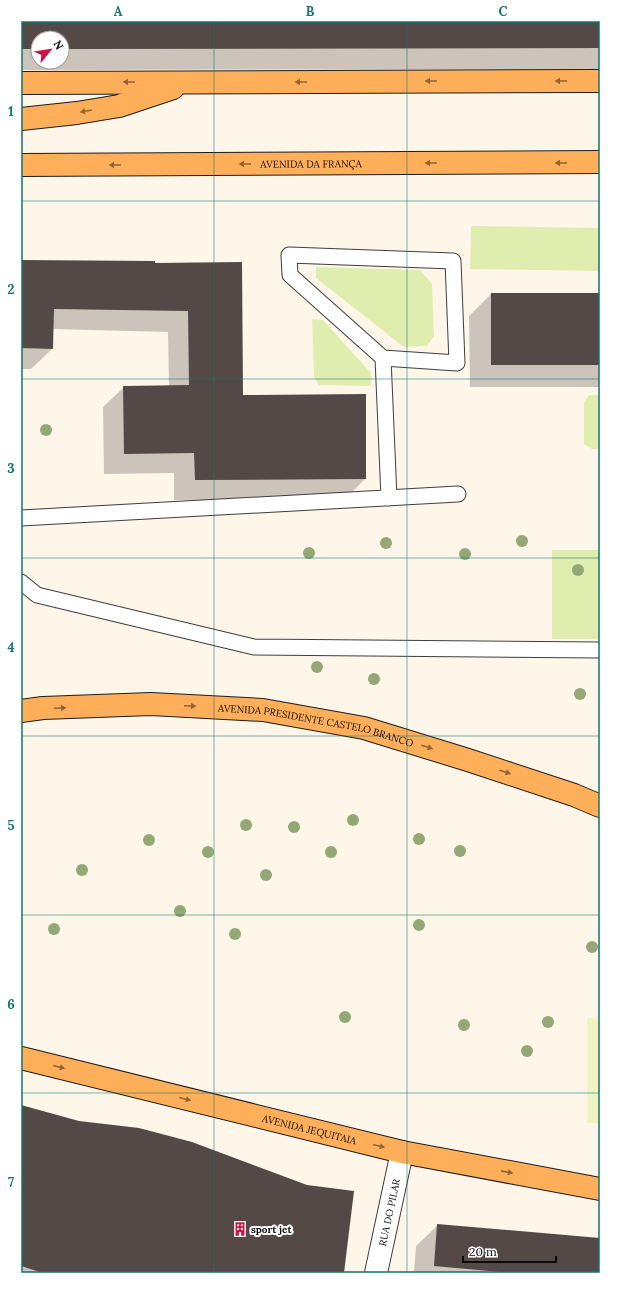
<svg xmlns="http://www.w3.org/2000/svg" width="621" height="1294" viewBox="0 0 621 1294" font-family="Lora,serif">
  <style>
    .green { fill: #dfeeaf }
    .pitch { fill: #eff4c2 }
    .shadow { fill: #0003; fill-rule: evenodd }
    .building { fill: #554947 }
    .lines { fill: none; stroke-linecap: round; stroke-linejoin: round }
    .service-casing { stroke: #3e3e3e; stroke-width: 17 }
    .minor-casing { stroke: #3e3e3e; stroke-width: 24 }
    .primary-casing { stroke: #1c1c1c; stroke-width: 24 }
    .service { stroke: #fff; stroke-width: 15 }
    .minor { stroke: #fff; stroke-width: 22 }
    .primary { stroke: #ffae5a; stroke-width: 22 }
    .tree { fill: #93a875 }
    .oneway { fill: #916536 }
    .grid { fill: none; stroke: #0f766e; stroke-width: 1; stroke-opacity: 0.55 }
    .labels { text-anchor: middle; stroke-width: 4; stroke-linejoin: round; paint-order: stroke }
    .street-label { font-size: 10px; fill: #0b0b0b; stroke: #fff }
    .poi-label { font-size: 10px; font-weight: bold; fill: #0b0b0b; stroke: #fff; text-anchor: start }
    .neatline { fill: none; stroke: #0f766e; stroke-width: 1.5 }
    .grid-label { font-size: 13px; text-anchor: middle; font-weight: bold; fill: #0f766e }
  </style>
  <rect width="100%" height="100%" fill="#fff6ea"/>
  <!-- green -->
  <path class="green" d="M471,226l129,2v43l-130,-2z
    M316,267l104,3 12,14 2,52 -7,10 -23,1 -88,-69z
    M312,319l11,1 48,53v13l-52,-1 -5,-8z
    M589,395h11v54h-8l-8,-5v-42z
    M552,550h48v89h-48z"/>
  <!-- pitch -->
  <path class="pitch" d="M587,1018h13v105h-13z"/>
  <!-- shadow -->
  <path class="shadow" d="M21,21h579v48l-579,1zM38,38h24v24h-24z
    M21,261l133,3 87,-1 1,133 123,83 -20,20 -171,1v-27l-70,1 -1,-67 21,-20h45l-1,-55 -116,-3v20l-21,20h-10z
    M491,294h109v93h-130l-1,-71z
    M21,1106l322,167h-322z
    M438,1225l162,14v34h-186l2,-27z"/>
  <!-- building -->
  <path class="building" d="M21,21h579v27l-538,1v-11h-24v11h-17z
    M21,260l134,1v2l87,-1 1,133 123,-1v85l-171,1 -1,-27 -70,1 -1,-68 66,-1 -1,-74 -134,-2 -1,40 -32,-1z
    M491,293h109v72h-109z
    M21,1105l58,16 60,7 53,14 115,43 47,6 -10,82h-301l-22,-7z
    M437,1224l163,14v35h-89l-77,-7z"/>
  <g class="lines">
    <defs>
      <path id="service" d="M289,255l164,6 4,102 -74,-5 -93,-83z
        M383,358l6,140
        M21,518l437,-24
        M21,582l16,13 217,52 346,3"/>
      <g id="minor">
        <path id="s1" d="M376,1273l26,-121"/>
      </g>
      <g id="primary">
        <path d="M21,83l579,-2"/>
        <path d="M21,119l56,-6 42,-7 54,-18"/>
        <path id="s2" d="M21,165l579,-3"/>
        <path id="s3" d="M21,711l22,-3 108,-4 112,6 101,18 104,32 106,35 26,11"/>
        <path id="s4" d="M21,1058l381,94 198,37"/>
      </g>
    </defs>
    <!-- service casing -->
    <use href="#service" class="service-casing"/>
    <!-- minor casing -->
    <use href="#minor" class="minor-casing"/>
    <!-- primary casing -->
    <use href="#primary" class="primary-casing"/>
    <!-- service -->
    <use href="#service" class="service"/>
    <!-- minor -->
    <use href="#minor" class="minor"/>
    <!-- primary -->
    <use href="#primary" class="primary"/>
  </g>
  <!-- trees -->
  <g class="tree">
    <circle cx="46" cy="430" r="6"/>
    <circle cx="522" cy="541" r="6"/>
    <circle cx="386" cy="543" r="6"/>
    <circle cx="309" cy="553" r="6"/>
    <circle cx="465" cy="554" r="6"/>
    <circle cx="578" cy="570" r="6"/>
    <circle cx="317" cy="667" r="6"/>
    <circle cx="374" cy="679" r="6"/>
    <circle cx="580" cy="694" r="6"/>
    <circle cx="353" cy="820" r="6"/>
    <circle cx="246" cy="825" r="6"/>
    <circle cx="294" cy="827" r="6"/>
    <circle cx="419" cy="839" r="6"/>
    <circle cx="149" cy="840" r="6"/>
    <circle cx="460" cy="851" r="6"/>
    <circle cx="208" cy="852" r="6"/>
    <circle cx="331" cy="852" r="6"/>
    <circle cx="82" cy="870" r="6"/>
    <circle cx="266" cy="875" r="6"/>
    <circle cx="180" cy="911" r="6"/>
    <circle cx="419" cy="925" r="6"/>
    <circle cx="54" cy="929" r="6"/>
    <circle cx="235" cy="934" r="6"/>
    <circle cx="592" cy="947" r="6"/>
    <circle cx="345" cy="1017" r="6"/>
    <circle cx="548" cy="1022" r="6"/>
    <circle cx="464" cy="1025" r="6"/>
    <circle cx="527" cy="1051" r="6"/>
  </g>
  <!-- one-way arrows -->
  <defs><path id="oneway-solid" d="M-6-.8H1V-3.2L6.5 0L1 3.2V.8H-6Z"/></defs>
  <g class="oneway">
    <use href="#oneway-solid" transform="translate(431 81) rotate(180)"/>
    <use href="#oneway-solid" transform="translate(561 81) rotate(180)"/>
    <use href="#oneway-solid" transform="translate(129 82) rotate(180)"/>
    <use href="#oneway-solid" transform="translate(301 82) rotate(180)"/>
    <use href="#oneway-solid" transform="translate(86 111) rotate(170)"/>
    <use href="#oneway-solid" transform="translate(431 163) rotate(180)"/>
    <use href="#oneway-solid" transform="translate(561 163) rotate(180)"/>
    <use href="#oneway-solid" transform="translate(245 164) rotate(180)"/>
    <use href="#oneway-solid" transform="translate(115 165) rotate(180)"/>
    <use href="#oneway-solid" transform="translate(190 706) rotate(3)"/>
    <use href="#oneway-solid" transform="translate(60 708) rotate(-3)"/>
    <use href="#oneway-solid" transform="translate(427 747) rotate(17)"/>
    <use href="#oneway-solid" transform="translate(505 772) rotate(18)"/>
    <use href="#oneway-solid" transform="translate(59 1067) rotate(14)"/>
    <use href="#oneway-solid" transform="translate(185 1099) rotate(14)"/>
    <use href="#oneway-solid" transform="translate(379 1146) rotate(14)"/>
    <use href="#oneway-solid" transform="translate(507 1172) rotate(11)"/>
  </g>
  <!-- grid -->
  <path class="grid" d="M214,21v1252M407,21v1252M21,201h579M21,379h579M21,558h579M21,736h579M21,915h579M21,1093h579"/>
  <!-- icons -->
  <defs>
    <symbol id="building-bare" viewBox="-9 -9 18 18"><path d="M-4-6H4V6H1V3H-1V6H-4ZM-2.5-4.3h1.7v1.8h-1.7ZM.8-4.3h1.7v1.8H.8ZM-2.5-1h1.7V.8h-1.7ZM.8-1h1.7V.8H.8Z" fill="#c9154a" stroke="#fff" stroke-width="2.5" paint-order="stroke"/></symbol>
  </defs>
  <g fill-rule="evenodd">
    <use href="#building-bare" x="230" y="1219" width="20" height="20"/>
  </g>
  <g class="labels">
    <!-- street labels -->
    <g class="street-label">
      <text dy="4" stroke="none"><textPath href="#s2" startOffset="290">AVENIDA DA FRANÇA</textPath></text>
      <text dy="4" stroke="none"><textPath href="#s3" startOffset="297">AVENIDA PRESIDENTE CASTELO BRANCO</textPath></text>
      <text dy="4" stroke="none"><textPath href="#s4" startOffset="297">AVENIDA JEQUITAIA</textPath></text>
      <text dy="4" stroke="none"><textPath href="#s1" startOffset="62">RUA DO PILAR</textPath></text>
    </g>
    <!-- poi labels -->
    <g class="poi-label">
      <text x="251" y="1233">sport jet</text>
    </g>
  </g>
  <!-- border -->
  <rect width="621" height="1294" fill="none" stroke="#ffffff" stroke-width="44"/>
  <!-- north arrow -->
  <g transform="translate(50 50) rotate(60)"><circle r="19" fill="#ffffff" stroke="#9d9d9d"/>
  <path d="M0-3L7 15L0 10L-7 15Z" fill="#c9154a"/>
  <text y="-6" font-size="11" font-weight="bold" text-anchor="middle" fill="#0b0b0b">N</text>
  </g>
  <!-- scale -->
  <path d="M463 1256v6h93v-6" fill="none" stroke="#0b0b0b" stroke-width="2"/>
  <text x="469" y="1256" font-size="12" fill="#0b0b0b" stroke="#ffffff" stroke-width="3" paint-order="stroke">20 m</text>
  <rect x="22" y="22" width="577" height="1250" class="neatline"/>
  <g class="grid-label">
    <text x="118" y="16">A</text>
    <text x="310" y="16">B</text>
    <text x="503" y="16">C</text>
    <text x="11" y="116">1</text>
    <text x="11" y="294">2</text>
    <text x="11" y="473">3</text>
    <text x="11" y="652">4</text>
    <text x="11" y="830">5</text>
    <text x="11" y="1009">6</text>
    <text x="11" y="1187">7</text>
  </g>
</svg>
